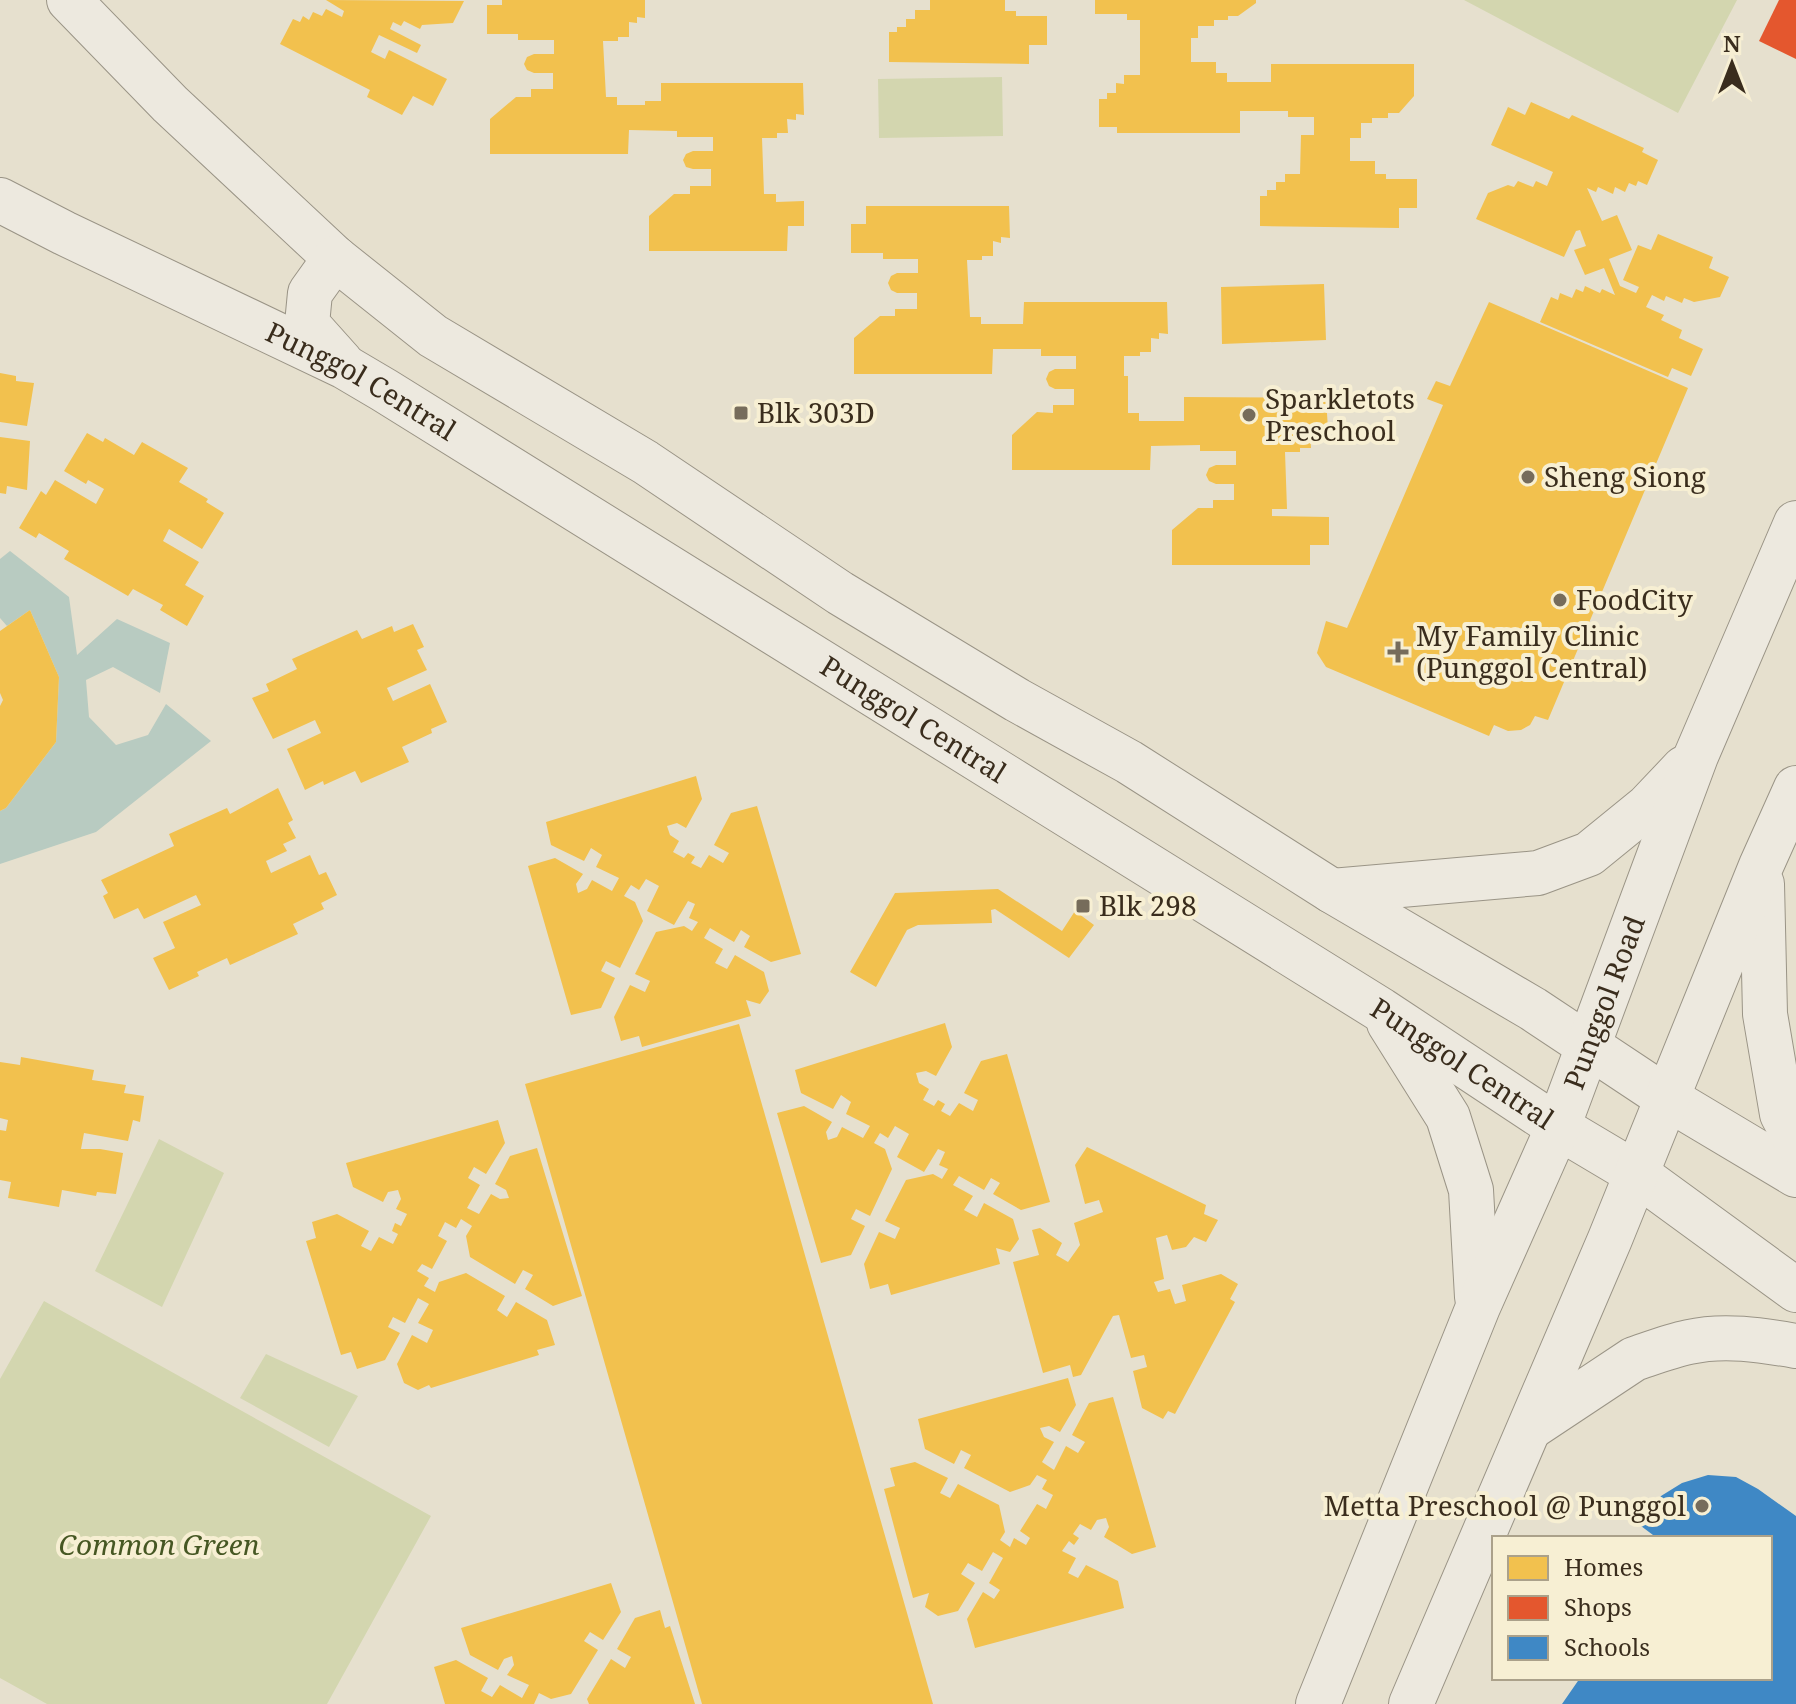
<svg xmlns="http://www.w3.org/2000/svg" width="1796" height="1704" viewBox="0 0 1796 1704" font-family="'Noto Serif',serif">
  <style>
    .green { fill: #d3d6af }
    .water { fill: #b8cbc1 }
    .homes { fill: #f2c14e }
    .shops { fill: #e4572e }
    .schools { fill: #3f88c5 }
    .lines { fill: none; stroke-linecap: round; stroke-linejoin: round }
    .secondary-casing { stroke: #9a9486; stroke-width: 46 }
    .secondary { stroke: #ede9df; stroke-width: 44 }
    .poi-dot { fill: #766c5b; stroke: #f7efd3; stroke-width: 3 }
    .labels { text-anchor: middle; stroke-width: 8; stroke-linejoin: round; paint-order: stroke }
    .street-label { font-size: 28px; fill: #3a2d1d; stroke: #f7efd3 }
    .poi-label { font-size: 28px; fill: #3a2d1d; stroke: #f7efd3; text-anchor: start }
    .park-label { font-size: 28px; font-style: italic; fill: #465723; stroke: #f7efd3 }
  </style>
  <rect width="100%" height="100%" fill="#e6e0ce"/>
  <!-- green -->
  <path class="green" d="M1464,0h273l-59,113z
    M1002,77l1,59 -124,2 -1,-59z
    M159,1139l65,34 -62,134 -67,-36z
    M44,1301l387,215 -104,188h-280l-47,-26v-299z
    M266,1354l92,42 -29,51 -89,-49z"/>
  <!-- water -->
  <path class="water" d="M10,551l59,46 8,58 40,-36 53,24 -10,50 -47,-26 -27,13 3,37 27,28 32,-10 18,-31 45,37 -115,91 -96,32v-53l6,-3 50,-66 3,-65 -29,-67 -23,16 -7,-8v-59z"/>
  <!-- homes -->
  <path class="homes" d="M326,0l138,1 -11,22 -31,2 -2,4 -16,-8 -3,5 -8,-4 -3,7 31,16 -4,8 -38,-18 -8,17 14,7 4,-9 58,29 -14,27 -20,-10 -11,19 -35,-18 3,-7 -90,-46 13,-25 7,3 3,-6 6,4 4,-8 9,4 4,-7 16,8 2,-6z
    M502,0h143v18l-8,-1v6l-8,-1v15h-11v4h-15l3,56h11v8h28v-4h16v-18h142l1,32 -8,-1v6l-9,-1 1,14h-11v5h-15l2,56h12v8l28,-1v25h-16l-1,25h-138v-35l25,-22h16v-8h21v-17h-18l-7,-2 -3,-7 3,-6 7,-3h20v-14h-36v-6l-48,-1 -1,24h-138v-35l26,-22h15v-8h22v-16h-19l-7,-3 -3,-6 3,-7 7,-3h20v-14h-36v-6h-31v-29h15z
    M930,0h75v11h11v5h31v29h-18v19l-140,-2v-30h8v-5h9v-8h9v-9h15z
    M1095,0h161v3l-18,13h-10v4h-14v6h-16v12h-7v24h25v11h11v9h44v-18h143v32l-15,17h-11v5h-16v5h-11v15h-11v23h25v13h11v5h31v29h-18v20l-139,-2v-30h7v-6h9v-8h9v-8h15l1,-39h13v-18h-26v-6h-48v22h-123v-6h-18v-28h8v-6h9v-10l8,1v-9h16v-55h-13v-6h-32z
    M1531,102l38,17 3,-4 72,33 -2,4 16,8 -11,25 -9,-4 -2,5 -7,-3 -4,9 -10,-5 -2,7 -15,-7 -2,5 -9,-4 15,33 15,-6 15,35 -23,9 11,27 16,7 3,-6 -16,-7 15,-35 13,5 7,-16 55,23 -4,11 20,9 -9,20 -26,5 -10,-4 -2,5 -16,-7 -2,5 -12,-6 -6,12 18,8 -3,5 21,10 -3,8 24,11 -12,27 -19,-8 -4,9 -128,-55 11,-25 7,3 2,-7 12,5 4,-9 7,3 2,-6 15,7 2,-4 13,6 -11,-27 -19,7 -11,-25 12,-4 -6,-16 -4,1 -12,26 -88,-38 12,-26 20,-8 6,2 4,-6 15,6 3,-6 11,5 6,-14 -62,-27 17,-38 17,8z
    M866,206h143l1,32 -9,-1v6l-8,-2v15h-11v4h-15l3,57h11v7h42l1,-22h143l1,32 -9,-1v6l-8,-1v14h-11v4h-16v20h4v37h11v8h45v-24l142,1 2,31 -9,-1v7l-9,-2 1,15h-11v4h-15l2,57h-15v7l57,1v28h-19v20h-138v-35l26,-22h15v-8h21v-16h-18l-7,-3 -3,-6 3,-7 7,-3h20v-14h-36v-6l-49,1 -1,24h-138v-35l25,-23 16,1v-8h21v-16h-19l-6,-3 -3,-7 3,-7 6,-3h21v-13h-35v-7h-48l-1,25h-138v-36l26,-22h15v-7h22v-16h-20l-6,-3 -3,-7 3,-7 6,-3h21v-14h-35v-6h-32v-29h15z
    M1324,284l2,56 -104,4 -1,-57z
    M1489,302l199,86 -140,332 -13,-4 -5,9 -9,5 -13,1 -14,-6 -5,11 -163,-69 -9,-14 9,-32 21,7 96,-223 -16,-6 9,-18 14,5z
    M0,373l16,3v5l18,2 -7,43 -27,-4z
    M87,433l16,9 2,-4 29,17 8,-13 46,26 -9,14 29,17 -2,3 18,11 -22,36 -33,-20 -6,12 36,21 -14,23 19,11 -17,30 -27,-16 3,-5 -30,-16 -5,7 -64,-37 5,-8 -30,-18 -3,5 -17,-10 22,-37 5,4 9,-15 41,24 8,-15 -16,-9 -2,4 -22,-13z
    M0,437l30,4 -3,49 -20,-4 -1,8 -6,-1z
    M30,610l29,67 -3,65 -50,66 -6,3v-105l3,-6 -3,-7v-62z
    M413,624l11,23 -7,3 10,20 -40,18 6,13 37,-17 17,38 -16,7 1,4 -30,14 7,15 -48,21 -6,-12 -31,14 -1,-4 -18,9 -18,-41 34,-16 -6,-13 -42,19 -21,-41 17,-7 -3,-7 31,-15 -5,-10 65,-29 5,9 30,-13 2,6z
    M696,776l6,23 -16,29 -9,-5 -10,3 3,9 9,6 -6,11 11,6 4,-5 7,4 -4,6 10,5 8,-13 14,8 6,-10 -15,-8 17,-32 26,-7 44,148 -30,8 -27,-15 6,-11 -9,-6 -7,12 -24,-14 -6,10 19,11 -8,14 12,6 8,-14 29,17 5,19 -9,13 -14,-4 5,16 -109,31 -3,-11 -18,5 -7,-24 16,-32 15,7 5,-11 -15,-7 21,-42 28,-6 8,5 6,-9 -9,-4 6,-14 -7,-3 -14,24 -27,-14 12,-25 -13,-7 -7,11 -8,-5 -7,11 11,6 8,19 -23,47 -14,-7 -5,10 14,7 -14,30 -30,7 -43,-149 27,-8 28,16 -7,10 2,9 9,-4 5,-9 20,11 7,-13 -23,-11 6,-12 -11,-7 -7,13 -33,-16 -5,-23z
    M278,788l15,32 -5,3 8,15 -13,6 4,7 -21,10 5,12 39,-18 9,20 7,-3 11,23 -16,8 3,6 -31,15 5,10 -68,31 -3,-7 -30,14 2,4 -30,14 -16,-32 22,-10 -12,-26 38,-17 -5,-10 -52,24 -6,-11 -24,11 -11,-23 5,-3 -7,-13 73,-34 -5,-12 58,-26 3,6z
    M998,889l64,42 13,-20 19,14 -25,33 -74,-49 -4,1 1,13 -74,2 -11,5 -31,57 -26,-15 45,-79z
    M945,1023l7,24 -16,29 -10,-5 -10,2 3,10 10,6 -6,11 11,6 4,-6 7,4 -4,7 9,5 9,-13 14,8 5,-11 -14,-7 17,-32 26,-7 43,148 -29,8 -28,-16 7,-11 -9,-5 -7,12 -25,-14 -6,9 20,11 -9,14 13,7 7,-14 29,16 6,20 -9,13 -14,-4 4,16 -109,31 -3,-11 -18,5 -6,-25 15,-32 16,7 5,-11 -15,-7 21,-41 27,-6 9,5 6,-10 -9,-4 6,-13 -7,-3 -14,23 -27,-15 12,-23 -14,-8 -7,12 -8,-5 -6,10 11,6 7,20 -22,47 -14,-7 -5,10 14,7 -14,29 -30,8 -44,-150 27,-7 28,16 -6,10 2,8 9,-3 5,-10 21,11 7,-12 -24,-12 5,-12 -10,-7 -8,14 -32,-16 -6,-23z
    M739,1024l194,680h-231l-177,-620z
    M21,1057l73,13 -2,10 34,5 -2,8 20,3 -4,26 -7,-2 -5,21 -44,-8 -3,16h19l23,4 -7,41 -19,-2 -1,4 -34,-6 -3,17 -51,-9 3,-16 -11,-2v-50l6,1 2,-11 -8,-2v-56l20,3z
    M498,1120l7,23 -19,31 -12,-7 -6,11 12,7 -13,23 12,6 12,-20 9,5 9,-1 -3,-8 -11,-6 15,-28 27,-8 45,148 -29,10 -28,-17 8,-14 -10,-5 -8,14 -45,-27 -4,-21 6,-10 -11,-7 -5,9 -11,-6 -7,14 9,5 -15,28 -10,-5 -5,7 12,7 -5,8 11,6 4,-10 27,-9 39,23 -8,14 10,7 9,-15 31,18 8,25 -18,5 2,5 -108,33 -2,-3 -11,5 -14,-7 -7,-19 15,-29 15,8 6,-13 -15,-7 11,-19 -11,-6 -13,25 -12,-6 -5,10 12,6 -15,27 -28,9 -6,-17 -10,3 -35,-114 10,-3 -4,-16 25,-8 32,17 -8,15 10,5 8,-14 14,7 5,-10 -6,-3 3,-8 6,3 6,-12 -11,-5 5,-10 -3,-9 -10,2 -5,10 -30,-15 -7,-24z
    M1087,1147l119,58 -2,9 14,6 -12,22 -12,-5 -8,10 -14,3 -5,-15 -11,3 8,41 -10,3 4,10 12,-3 5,15 11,-3 -4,-16 39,-11 17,10 -8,15 5,3 -60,112 -7,-3 -5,8 -21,-11 -9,-37 14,-4 -3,-12 -13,3 -12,-43 -6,1 -32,59 -8,2 -3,-12 -27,8 -30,-111 26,-7 -7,-25 8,-2 22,15 -6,12 12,7 12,-17 -6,-22 29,-11 -4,-12 -14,4 -10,-39z
    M1068,1378l8,27 -16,27 -11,-6 -9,2 4,9 10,5 -12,20 12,8 12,-24 12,7 7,-11 -13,-7 17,-32 24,-6 43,150 -24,7 -28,-17 5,-10 -3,-9 -9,2 -6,10 -11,-6 -7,10 6,4 -5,7 -5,-4 -7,10 14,7 -8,15 10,5 8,-13 32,16 6,27 -149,40 -8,-29 16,-27 11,7 6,-9 -11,-7 14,-25 -10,-6 -11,19 -14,-8 -7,11 14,9 -17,28 -20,5 -13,-9 4,-14 -16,5 -29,-109 11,-3 -5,-18 25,-6 33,16 -8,15 10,5 8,-14 41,21 6,27 -5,8 10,7 4,-9 12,7 4,-7 -10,-7 17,-27 9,5 7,-14 -11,-6 5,-9 -10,-5 -7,10 -20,7 -46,-24 7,-13 -10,-5 -7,14 -29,-15 -7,-30z
    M611,1583l10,29 -18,28 -13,-8 -6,9 14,9 -27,44 -20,5 -12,-6 -5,11h-89l-11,-37 22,-7 32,18 -7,13 11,6 8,-12 22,13 7,-13 -22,-10 7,-10 -2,-9 -8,3 -6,11 -28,-15 -9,-27z
    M660,1610l5,18 5,-2 25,78h-106l-2,-5 24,-40 14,9 6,-11 -14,-8 18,-31z"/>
  <!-- shops -->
  <path class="shops" d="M1779,0h17v59l-37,-18z"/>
  <!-- schools -->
  <path class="schools" d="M1708,1475l28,2 22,12 38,27v188h-234l18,-26h190v-140h-113l-16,-12 20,-30 21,-13z"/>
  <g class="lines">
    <defs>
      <g id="secondary">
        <path d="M69,0l101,104 165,154 98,78 212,126 195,131 177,107 112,62 203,129 201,118 134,89 129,77"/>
        <path id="s1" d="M0,200l64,33 281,134 39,23 997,620 177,117 79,47 159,116"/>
        <path d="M335,258l-25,35 -3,31 34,38"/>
        <path d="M1762,884l3,130 17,100 14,27"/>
        <path d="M1332,891l206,-18 51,-19 59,-48 36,-38"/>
        <path d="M1389,1023l59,94 23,73 6,107"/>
        <path d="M1530,1428l104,-69c18,-6 36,-13 55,-17 35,-8 72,-2 107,4"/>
        <path id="s2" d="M1318,1704l160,-397 80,-180 138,-371 100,-233"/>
        <path d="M1411,1704l199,-465 151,-373 35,-78"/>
      </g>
    </defs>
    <!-- secondary casing -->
    <use href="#secondary" class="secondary-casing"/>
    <!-- secondary -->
    <use href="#secondary" class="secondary"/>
  </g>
  <!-- markers -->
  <g class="poi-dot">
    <rect x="733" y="405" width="16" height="16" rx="4"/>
    <circle cx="1249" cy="415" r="8"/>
    <circle cx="1528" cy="477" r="8"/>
    <circle cx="1560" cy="600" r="8"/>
    <path d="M1394 640h8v8h8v8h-8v8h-8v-8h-8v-8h8z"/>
    <rect x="1075" y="898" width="16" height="16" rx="4"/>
    <circle cx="1702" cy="1506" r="8"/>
  </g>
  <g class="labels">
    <!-- street labels -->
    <g class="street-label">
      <text dy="10" stroke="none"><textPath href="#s1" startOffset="404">Punggol Central</textPath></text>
      <text dy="10" stroke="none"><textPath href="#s1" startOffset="1052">Punggol Central</textPath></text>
      <text dy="10" stroke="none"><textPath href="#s2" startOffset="758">Punggol Road</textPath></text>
      <text dy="10" stroke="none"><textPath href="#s1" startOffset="1700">Punggol Central</textPath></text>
    </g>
    <!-- poi labels -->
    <g class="poi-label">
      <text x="1265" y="409">Sparkletots<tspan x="1265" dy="32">Preschool</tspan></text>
      <text x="757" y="423">Blk 303D</text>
      <text x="1544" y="487">Sheng Siong</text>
      <text x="1576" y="610">FoodCity</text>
      <text x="1416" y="646">My Family Clinic<tspan x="1416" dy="32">(Punggol Central)</tspan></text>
      <text x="1099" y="916">Blk 298</text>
      <text x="1686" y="1516" text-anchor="end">Metta Preschool @ Punggol</text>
    </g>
    <!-- park labels -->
    <g class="park-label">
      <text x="159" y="1555">Common Green</text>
    </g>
  </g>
  <!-- legend -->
  <rect x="1492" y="1536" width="280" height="144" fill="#f7efd3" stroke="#aba18a" stroke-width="2"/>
  <rect x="1508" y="1556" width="40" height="24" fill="#f2c14e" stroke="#aba18a" stroke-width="2"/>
  <text x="1564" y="1576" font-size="24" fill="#3a2d1d">Homes</text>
  <rect x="1508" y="1596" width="40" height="24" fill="#e4572e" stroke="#aba18a" stroke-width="2"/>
  <text x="1564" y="1616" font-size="24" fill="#3a2d1d">Shops</text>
  <rect x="1508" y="1636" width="40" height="24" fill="#3f88c5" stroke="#aba18a" stroke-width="2"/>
  <text x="1564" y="1656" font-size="24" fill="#3a2d1d">Schools</text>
  <!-- north arrow -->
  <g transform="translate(1732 64)" stroke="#f7efd3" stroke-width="6" paint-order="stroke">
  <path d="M0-6L14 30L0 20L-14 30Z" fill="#3a2d1d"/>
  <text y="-12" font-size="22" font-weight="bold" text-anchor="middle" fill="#3a2d1d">N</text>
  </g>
</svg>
